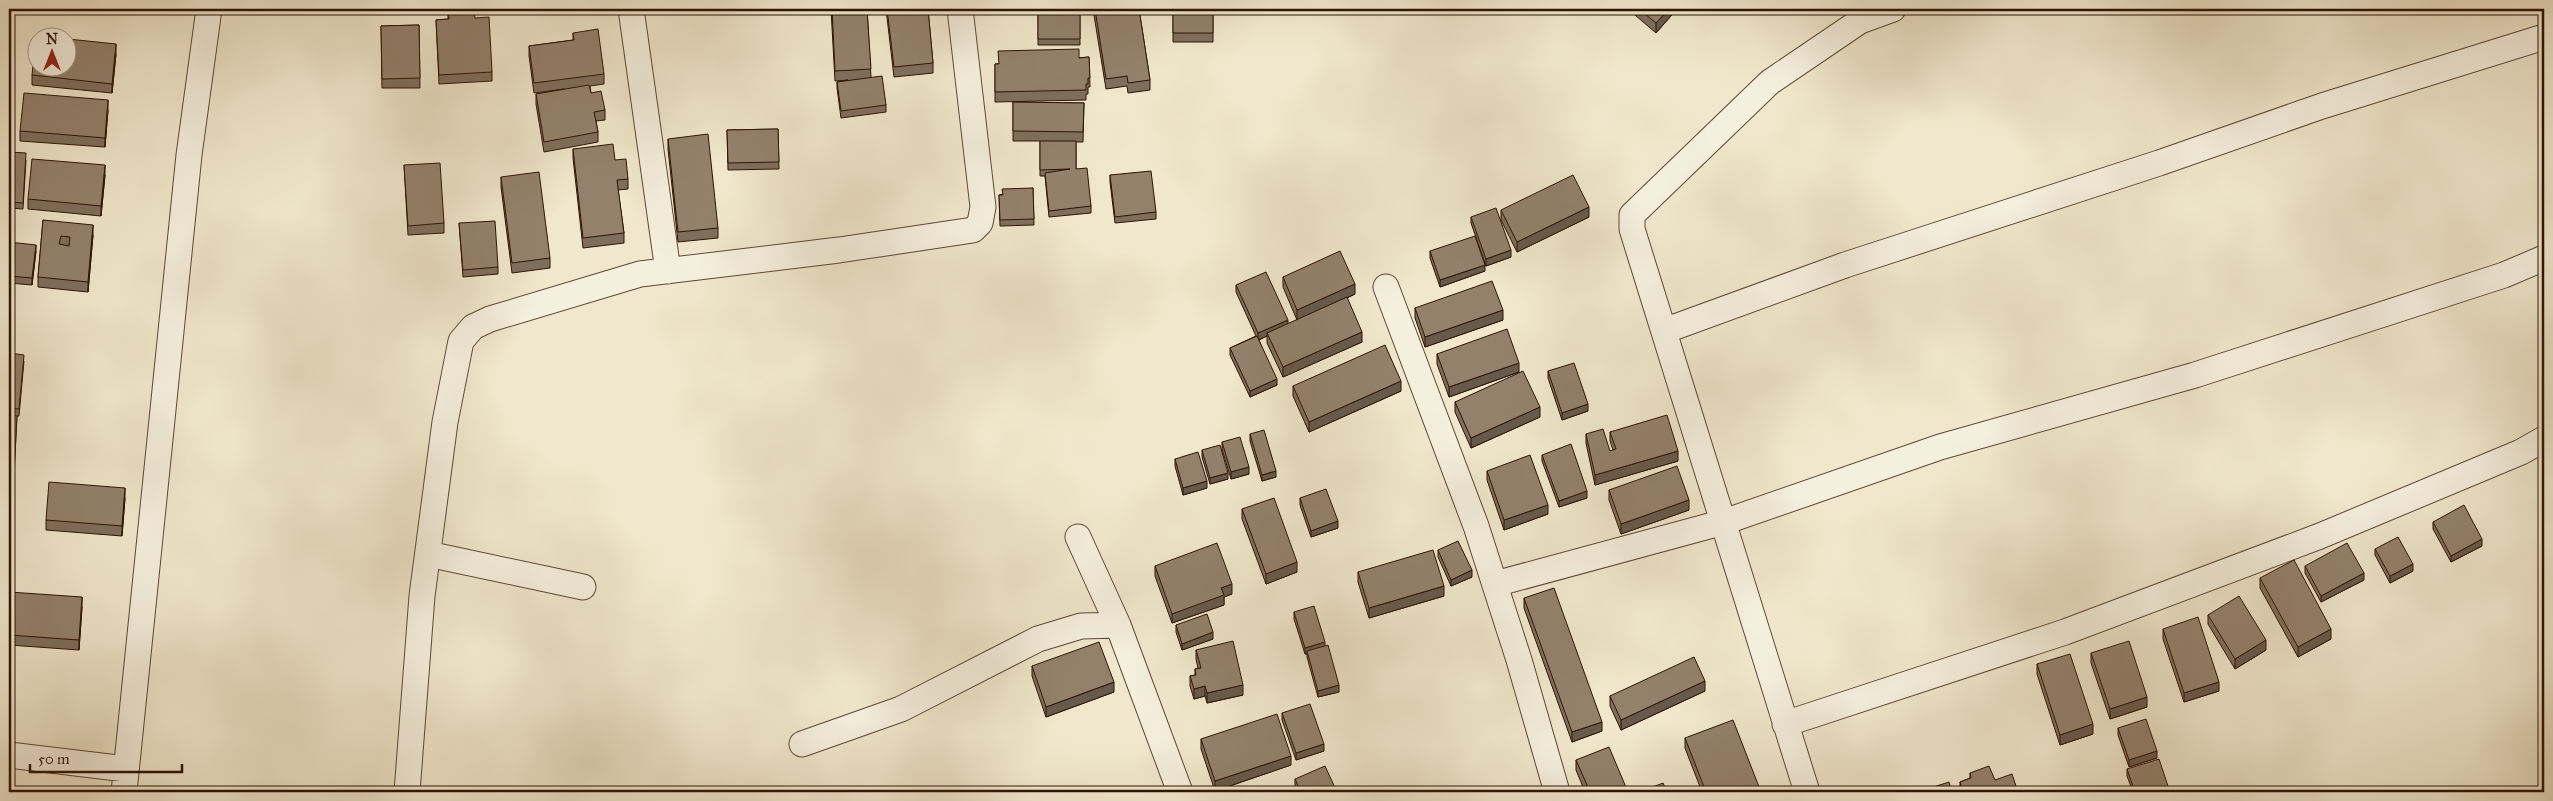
<svg xmlns="http://www.w3.org/2000/svg" width="2553" height="801" viewBox="0 0 2553 801" font-family="'IM FELL Great Primer',serif">
  <style>
    .lines { fill: none; stroke-linecap: round; stroke-linejoin: round }
    .minor-casing { stroke: #5e4736; stroke-width: 27 }
    .minor { stroke: #f5efde; stroke-width: 25 }
    .wall { fill: #7e6f5d; stroke: #2e1204 }
    .shaded-wall { fill: #675a4c; stroke: #2e1204 }
    .building { fill: #93816c; stroke: #2e1204; fill-rule: evenodd }
  </style>
  <rect width="100%" height="100%" fill="#f0e7cc"/>
  <filter id="stains"><feTurbulence type="fractalNoise" baseFrequency=".004" numOctaves="4"/><feColorMatrix values="0 0 0 0 .2 0 0 0 0 .09 0 0 0 0 .02 0 0 0 .5 -.17"/></filter>
  <radialGradient id="worn" r=".72"><stop offset=".6" stop-color="#630" stop-opacity="0"/><stop offset="1" stop-color="#630" stop-opacity=".3"/></radialGradient>
  <g class="lines">
    <defs>
      <path id="minor" d="M631,9l37,262
        M1386,287l90,239 43,134 38,132
        M1664,331l181,-66 314,-102 163,-57 222,-69
        M1078,537l40,88 62,167
        M428,554l155,33
        M1495,584l229,-62 216,-75 255,-72 309,-100 40,-17
        M1785,724l280,-92 255,-96 201,-84 23,-13
        M802,744l99,-35 137,-70 43,-13 37,-1
        M9,755l117,14
        M124,792l65,-637 20,-146
        M407,792l15,-196 23,-174 16,-81 12,-14 17,-8 150,-45 199,-24 134,-20 7,-7 3,-16 -23,-198
        M1807,792l-175,-563v-14l138,-133 90,-61 33,-12"/>
    </defs>
    <!-- minor casing -->
    <use href="#minor" class="minor-casing"/>
    <!-- minor -->
    <use href="#minor" class="minor"/>
  </g>
  <!-- wall -->
  <path class="wall" d="M448,9l44,63v9l-53,3 -3,-64 12,-1z
    M831,9h36l4,68 15,28v7l-45,6 -4,-30v-6l11,-2 -13,1z
    M886,9h42l5,54v10l-39,4z
    M1038,9h42v36h-42z
    M1093,9h46l11,71v10l-22,3 -1,-7 -21,3z
    M1173,9h40v33h-40z
    M1628,9h49l-21,24z
    M419,25l1,63h-38l-1,-62z
    M573,33l31,41v10l-14,2 1,7 14,17v10l-9,1 2,11v10l-54,10 -8,-48v-10l28,-5 -30,4 -5,-37v-10l44,-6z
    M116,54l-4,39 -80,-8v-10z
    M1089,57l1,30h-2v7h-2v6l-91,2v-38z
    M1013,102l71,1 -1,39h-7v27l15,37v7l-42,4 -4,-41h-5v-35h-27z
    M108,110l-3,37 -85,-6v-10z
    M778,129l1,40 -51,1 -1,-40z
    M668,139l50,89v10l-40,4 -10,-93z
    M573,149l42,11 13,19v10l-10,1 6,43v10l-41,5 -10,-90z
    M9,152l17,8 -3,49 -14,-1z
    M404,165l40,58v10l-36,2z
    M105,175l-4,41 -73,-7v-10z
    M1110,175l46,37v7l-41,4 -5,-41z
    M501,177l49,81v10l-38,5 -11,-86z
    M1033,188l1,37 -34,1 -1,-31z
    M1501,210l88,7 -72,35 -16,-32z
    M1471,217l40,40 -25,9 -15,-43z
    M43,220l50,15 -5,57 -50,-5v-10z
    M459,223l39,44v7l-35,3z
    M9,242l27,9 -4,34 -23,-2z
    M1430,251l55,20 -45,16 -10,-29z
    M1283,277l72,17 -8,4 15,44 -79,35 -16,-34v-7l-8,4 18,45 -27,12 -20,-42v-7l26,-12 -20,-44v-7l52,39 9,-4 -14,-33z
    M1415,308l88,12 -78,27 -10,-29z
    M9,353l15,8 -5,55h-2l-3,61h-5z
    M1437,354l82,18 -70,25 -12,-33z
    M1548,371l40,40 -26,9 -14,-42z
    M1293,386l108,5 -92,41 -16,-36z
    M1455,402l85,15 -69,31 -16,-36z
    M1610,432l68,29 -83,24 -9,-42v-9l24,17 3,-1 -3,-9z
    M1250,434l26,43 -14,4 -12,-40z
    M1222,442l27,32 -18,5 -9,-30z
    M1202,450l26,29 -18,5 -8,-27z
    M1542,455l45,43 -28,9 -17,-46z
    M1175,459l32,29 -24,7 -8,-29z
    M1487,471l61,43 -44,16 -17,-50z
    M1609,490l80,20 -68,24 -12,-34z
    M125,498l-3,38 -76,-6v-10z
    M1300,498l38,30 -27,9 -11,-32z
    M1242,509l55,63 -31,12 -24,-65z
    M2433,522l49,24 -31,16 -18,-33z
    M2375,549l38,22 -23,12 -15,-28z
    M1438,550l34,27 -21,9 -13,-29z
    M1155,566l77,28 -8,3v8l-52,18 -17,-47z
    M2305,566l59,14 -43,22 -16,-29z
    M1358,572l86,24 -75,22 -11,-36z
    M2260,578l71,61 -33,18 -38,-69z
    M9,592l73,15 -3,43 -70,-5z
    M1524,598l78,133 -30,11 -48,-134z
    M1294,612l31,34 14,46 -21,5 -11,-40v-3h-2l-11,-35z
    M2208,615l58,35 -31,19 -27,-45z
    M1176,625l37,14 -31,11 -6,-18z
    M2163,629l56,62 -35,11 -21,-63z
    M1196,650l47,45 -36,8 -2,-7 -11,3 -4,-13v-10l5,-1v-6l3,-1 -2,-9z
    M2091,653l56,54 -37,12 -19,-56z
    M2037,664l56,70 -33,11 -23,-71z
    M1032,666l82,26 -68,25 -14,-41z
    M1705,691l-84,39 -11,-24v-10z
    M1282,713l42,38 -28,9 -14,-40z
    M2118,728l39,30 -28,9 -11,-32z
    M1685,738l76,54h-59l-17,-44z
    M1201,739l90,26 -76,26 -14,-42z
    M1576,760l52,32h-43l-9,-22z
    M2127,769l43,23h-37l-6,-16z
    M1970,773l25,7 23,12h-58v-10l10,-4z
    M1295,779l42,13h-39l-3,-6z"/>
  <!-- shaded-wall -->
  <path class="shaded-wall" d="M1669,9h8l-21,24v-10z
    M116,44v10l-4,39v-9z
    M108,100v10l-3,37v-9z
    M105,165v10l-4,41v-10z
    M1589,207v10l-72,35v-10z
    M93,225v10l-5,57v-10z
    M36,245v6l-4,34v-7z
    M1511,250v7l-25,9v-7z
    M1485,265v6l-45,16v-7z
    M1355,284v10l-58,26v-10z
    M1503,310v10l-78,27v-10z
    M1288,320v7l-21,6v3l-9,4v-7z
    M1362,332v10l-79,35v-10z
    M1519,363v9l-70,25v-10z
    M1277,379v6l-27,12v-6z
    M1401,381v10l-92,41v-10z
    M1588,404v7l-26,9v-7z
    M1540,407v10l-69,31v-10z
    M1678,451v10l-83,24v-10z
    M1249,467v7l-18,5v-7z
    M1276,471v6l-14,4v-6z
    M1228,473v6l-18,5v-6z
    M1207,481v7l-24,7v-7z
    M125,488v10l-3,38v-10z
    M1587,491v7l-28,9v-6z
    M1689,500v10l-68,24v-10z
    M1548,505v9l-44,16v-10z
    M1338,521v7l-27,9v-6z
    M2482,539v7l-31,16v-6z
    M1297,562v10l-31,12v-10z
    M2413,564v7l-23,12v-7z
    M1472,570v7l-21,9v-6z
    M2364,573v7l-43,22v-6z
    M1232,584v10l-8,3v8l-52,18v-9l49,-26z
    M1444,586v10l-75,22v-10z
    M82,597v10l-3,43v-10z
    M2331,629v10l-33,18v-10z
    M1213,632v7l-31,11v-6z
    M2266,640v10l-31,19v-10z
    M1325,642v6l-18,3v3h-2v-6z
    M1705,681v10l-84,39v-10z
    M1114,682v10l-68,25v-10z
    M2219,682v9l-35,11v-9z
    M1243,685v10l-36,8v-10z
    M1339,685v7l-21,5v-6z
    M1205,686v10l-11,3v-10z
    M2147,697v10l-37,12v-10z
    M1602,722v9l-30,11v-10z
    M2093,724v10l-33,11v-10z
    M1324,744v7l-28,9v-7z
    M2157,751v7l-28,9v-7z
    M1291,756v9l-76,26v-10z"/>
  <!-- building -->
  <path class="building" d="M448,9h26l1,9 14,-1 3,55 -53,3 -3,-55 13,-1z
    M832,9h35l4,60 -36,2z
    M887,9h41l5,54 -39,4z
    M1038,9h42v30h-42z
    M1095,9h44l11,71 -22,3 -1,-7 -21,3z
    M1173,9h40v24h-40z
    M1639,9h30l-13,14z
    M419,25l1,53 -38,1 -1,-53z
    M598,29l6,45 -70,9 -5,-37 45,-6 -1,-7z
    M36,36l12,2h-10v30h30v-29l48,5 -4,40 -80,-9z
    M1079,49v9l10,-1 1,21h-2v6h-2v6l-91,2v-28h4l-1,-13z
    M882,76l4,29 -45,6 -4,-29z
    M589,85l2,8 10,-2 4,19 -11,2 4,20 -54,10 -8,-48z
    M24,93l84,7 -3,38 -85,-7z
    M1013,102l71,1 -1,29 -70,-1z
    M778,129l1,33 -51,1 -1,-33z
    M708,134l10,94 -40,4 -10,-93z
    M1040,141h36v28l11,-1 4,38 -42,5 -4,-38 25,-4 -30,1z
    M613,144l2,16 11,-1 2,20 -11,1 7,53 -41,5 -10,-89z
    M9,152l17,1 -3,50 -14,-1z
    M32,159l73,6 -4,41 -73,-7z
    M440,163l4,60 -36,3 -4,-61z
    M1151,171l5,41 -41,5 -5,-42z
    M539,172l11,86 -38,5 -11,-86z
    M1573,175l16,32 -72,35 -16,-32z
    M1033,188l1,31 -34,1 -1,-25h4l-1,-6z
    M1496,208l15,42 -25,9 -15,-42z
    M43,220l50,5 -5,57 -50,-5zM61,236l9,1 -1,9 -10,-2z
    M495,221l3,46 -35,3 -4,-47z
    M1475,236l10,29 -45,15 -10,-29z
    M9,242l27,3 -4,33 -23,-2z
    M1340,251l15,33 -58,26 -14,-33z
    M1266,272l22,48 -30,13 -22,-48z
    M1492,281l11,29 -78,27 -10,-29z
    M1347,297l15,35 -79,35 -16,-34z
    M1507,329l12,34 -70,24 -12,-33z
    M1257,336l20,43 -27,12 -20,-43z
    M1385,345l16,36 -92,41 -16,-36z
    M9,353l15,2 -5,54 -10,-1z
    M1574,363l14,41 -26,9 -14,-42z
    M1523,371l17,36 -69,31 -16,-36z
    M9,415l8,1 -3,55 -5,-1z
    M1667,415l11,36 -83,24 -9,-41 17,-5 7,22 6,-2 -6,-17z
    M1264,430l12,41 -14,4 -12,-41z
    M1240,437l9,30 -18,5 -9,-30z
    M1571,444l16,47 -28,10 -17,-46z
    M1220,445l8,28 -18,5 -8,-28z
    M1198,452l9,29 -24,7 -8,-29z
    M1530,455l18,50 -44,15 -17,-49z
    M1677,466l12,34 -68,24 -12,-34z
    M49,482l76,6 -3,38 -76,-6z
    M1326,489l12,32 -27,10 -11,-33z
    M1274,498l23,64 -31,12 -24,-65z
    M2464,505l18,34 -31,17 -18,-34z
    M2398,537l15,27 -23,12 -15,-27z
    M1458,541l14,29 -21,10 -13,-30z
    M1217,543l15,41 -11,4 3,7 -52,19 -17,-48z
    M2347,543l17,30 -43,23 -16,-30z
    M1433,550l11,36 -75,22 -11,-36z
    M2294,560l37,69 -33,18 -38,-69z
    M1554,588l48,134 -30,10 -48,-134z
    M9,592l73,5 -3,43 -70,-5z
    M2239,596l27,44 -31,19 -27,-44z
    M1314,606l11,36 -20,6 -11,-36z
    M1207,614l6,18 -31,12 -6,-19z
    M2198,617l21,65 -35,11 -21,-64z
    M1233,641l10,44 -36,8 -2,-7 -11,3 -4,-13 6,-1 -1,-6 6,-1 -5,-18z
    M2129,641l18,56 -37,12 -19,-56z
    M1099,642l15,40 -68,25 -14,-41z
    M1328,645l11,40 -21,6 -11,-40z
    M2070,654l23,70 -33,11 -23,-71z
    M1694,657l11,24 -84,39 -11,-24z
    M1310,704l14,40 -28,9 -14,-40z
    M1277,714l14,42 -76,25 -14,-42z
    M2146,719l11,32 -28,9 -11,-32z
    M1733,720l28,72h-55l-21,-54z
    M1609,747l19,45h-38l-14,-32z
    M2159,759l11,33h-35l-8,-23z
    M1325,766l12,26h-36l-6,-13z
    M1989,766l6,14 17,-6 6,18h-55l-3,-10 11,-4 -1,-5z
    M1949,782l3,10h-34z
    M1663,783l4,9h-27z"/>
  <!-- margin -->
  <rect width="2553" height="801" fill="none" stroke="#f0e7cc" stroke-width="30"/>
  <rect x="10" y="10" width="2533" height="781" fill="none" stroke="#2e1204" stroke-width="2.5"/>
  <rect x="15" y="15" width="2523" height="771" fill="none" stroke="#2e1204"/>
  <!-- north arrow -->
  <g transform="translate(52 52)"><circle r="24" fill="#f5efde" stroke="#a59787"/>
  <path d="M0-4L9 19L0 12L-9 19Z" fill="#8f2418"/>
  <text y="-8" font-size="14" font-weight="bold" text-anchor="middle" fill="#2e1204">N</text>
  </g>
  <!-- scale -->
  <path d="M30 764v8h152v-8" fill="none" stroke="#2e1204" stroke-width="2.5"/>
  <text x="38" y="764" font-size="15" fill="#2e1204" stroke="#f5efde" stroke-width="4" paint-order="stroke">50 m</text>
  <rect width="100%" height="100%" filter="url(#stains)"/>
  <rect width="100%" height="100%" fill="url(#worn)"/>
</svg>
